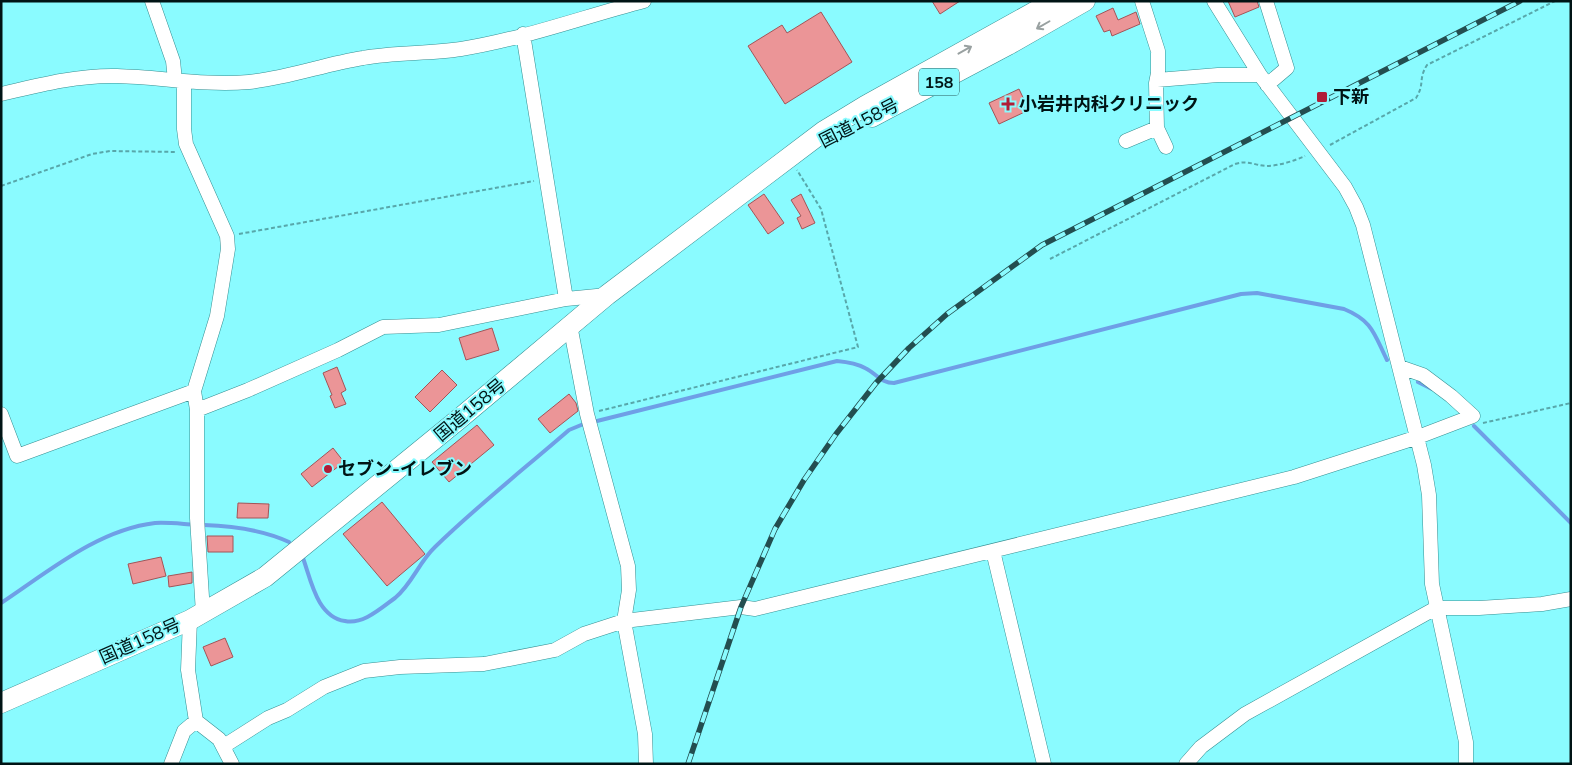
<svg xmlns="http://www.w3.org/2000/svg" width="1572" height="765" viewBox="0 0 1572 765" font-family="Mulish,'Noto Sans JP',sans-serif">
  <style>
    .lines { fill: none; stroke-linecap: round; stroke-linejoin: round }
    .stream { stroke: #6f9fe6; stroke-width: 4 }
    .building { fill: #eb9597; stroke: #a35458 }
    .minor-casing { stroke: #368f92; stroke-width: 15 }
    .highway-casing { stroke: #368f92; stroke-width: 21 }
    .path { stroke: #58a7aa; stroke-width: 2; stroke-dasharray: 4 2.5; stroke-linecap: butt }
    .minor { stroke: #fff; stroke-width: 14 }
    .highway { stroke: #fff; stroke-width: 20 }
    .rail-casing { stroke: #234e50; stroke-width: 5.5 }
    .rail { stroke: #8afbff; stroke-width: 4; stroke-dasharray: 11; stroke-linecap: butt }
    .oneway { stroke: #99a1a1 }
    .poi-dot { fill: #b01d37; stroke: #8afbff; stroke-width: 2 }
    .labels { text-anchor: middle; stroke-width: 4; stroke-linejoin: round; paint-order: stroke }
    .shield { fill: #8afbff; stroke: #29595b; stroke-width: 1 }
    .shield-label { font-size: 16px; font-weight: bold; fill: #001415 }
    .poi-label { font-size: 18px; font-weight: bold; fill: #001415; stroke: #8afbff; text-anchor: start }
    .street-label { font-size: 18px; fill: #001415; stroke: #8afbff }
  </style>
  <rect width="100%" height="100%" fill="#8afbff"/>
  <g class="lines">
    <!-- stream -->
    <path class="stream" d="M1418,382l14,7
      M593,422l244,-61c10,1 19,2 28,7 12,6 16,15 29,15l347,-89 16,-1 87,16c29,12 30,25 43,51
      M1474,426l97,97
      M303,558c8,22 14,59 42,63 18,4 36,-13 50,-23 17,-14 24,-36 40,-51 42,-41 89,-78 134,-117l17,-7
      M1,603c47,-31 96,-73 154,-80 16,-1 34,2 49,2 29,1 59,5 85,17"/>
  </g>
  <!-- building -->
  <path class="building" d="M932,1h28l-20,13z
    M1228,1h29l2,6 -24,10z
    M1113,8l5,12 18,-8 4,12 -28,12 -2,-6 -6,2 -8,-16z
    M821,12l31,50 -67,42 -37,-58 34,-21 5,8z
    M1019,89l10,21 -30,14 -10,-21z
    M764,194l20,29 -16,11 -20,-29z
    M801,194l14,29 -13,6 -5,-11 4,-2 -10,-16z
    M492,328l7,22 -33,10 -7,-22z
    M337,367l9,23 -5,3 5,11 -11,4 -5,-12 2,-1 -9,-22z
    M442,370l15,15 -27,27 -15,-15z
    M569,394l7,9 2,8 -28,22 -12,-14z
    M477,425l17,20 -45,37 -17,-20z
    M333,448l11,14 -32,25 -11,-13z
    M382,502l43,52 -38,32 -44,-52z
    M238,503l31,1 -1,14h-31z
    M207,536h26v16h-25z
    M161,557l5,19 -33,8 -5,-20z
    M192,572v11l-23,4 -1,-11z
    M225,638l8,19 -22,9 -8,-19z"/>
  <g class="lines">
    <defs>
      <path id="minor" d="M152,1l21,60 2,19
        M1142,1l16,50v22l-2,10 1,45 9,19
        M1214,1l46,74 85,112 11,20 7,18 61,240 5,30 3,89 34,158v22
        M1266,1l21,67 -20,17
        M523,34l43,265
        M1157,80l61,-5h42
        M184,82v47l2,15 41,92 1,13 -11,67 -23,75 3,19v108l6,95
        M1,94c38,-9 77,-19 116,-18 44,1 87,10 132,6 39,-4 76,-18 114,-24 32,-6 66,-4 98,-9 62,-10 122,-32 183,-48
        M1126,141l31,-13
        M570,325l17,89 41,152 1,24 -5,31 21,113 1,30
        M197,410l51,-20 90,-40 45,-23 56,-2 127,-26 41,-4
        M1,414l16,42 177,-65
        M993,551l51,213
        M190,620l-2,50 8,51 23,18 13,25
        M224,746l44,-28 19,-8 37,-23 40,-16 36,-4 84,-3 71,-14 29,-16 40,-13 117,-14 14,2 539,-132 124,-40 55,-21 -22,-20 -28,-21 -23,-8
        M171,764l13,-33 12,-10
        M1186,764l15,-17 44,-33 191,-106h43l63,-4 29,-5"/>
      <path id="highway" d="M872,117l136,-72 77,-44
        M1,703l189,-83 75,-43 194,-158 148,-124 217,-164 41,-25 189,-105"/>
    </defs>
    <!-- minor casing -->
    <use href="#minor" class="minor-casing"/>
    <!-- highway casing -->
    <use href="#highway" class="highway-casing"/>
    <!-- path -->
    <path class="path" d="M1330,145l86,-47c9,-14 2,-19 11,-33l128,-64
      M1,186l91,-32 18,-3 67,1
      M239,234l295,-53
      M1050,259l185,-95c12,-4 19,1 31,2 12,0 28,-5 39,-10
      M599,411l259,-64 -37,-138 -24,-39
      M1483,423l88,-20"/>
    <!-- minor -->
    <use href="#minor" class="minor"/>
    <!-- highway -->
    <use href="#highway" class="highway"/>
    <defs>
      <path id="rail" d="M688,764l53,-157 34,-78 29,-49 32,-46 40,-51 33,-35 38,-34 95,-69 478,-244"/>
    </defs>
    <!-- rail casing -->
    <use href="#rail" class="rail-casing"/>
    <!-- rail -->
    <use href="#rail" class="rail"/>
  </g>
  <!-- one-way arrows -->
  <defs><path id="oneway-shaft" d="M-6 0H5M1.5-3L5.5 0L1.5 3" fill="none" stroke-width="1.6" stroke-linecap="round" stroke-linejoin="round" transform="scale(1.25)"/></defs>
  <g class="oneway">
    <use href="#oneway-shaft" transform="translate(1043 25) rotate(150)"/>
    <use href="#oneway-shaft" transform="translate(965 50) rotate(-29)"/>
  </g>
  <!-- markers -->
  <g class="poi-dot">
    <rect x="1316" y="91" width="12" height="12" rx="2.5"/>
    <path d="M1005.5 96.5h5v5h5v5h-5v5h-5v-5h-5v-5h5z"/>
    <circle cx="328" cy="469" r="5"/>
  </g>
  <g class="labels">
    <!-- shield labels -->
    <rect class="shield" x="919" y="68.5" width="40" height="27" rx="4"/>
    <g class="shield-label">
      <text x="939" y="88">158</text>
    </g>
    <!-- poi labels -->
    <g class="poi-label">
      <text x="1333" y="103">下新</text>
      <text x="1019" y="110">小岩井内科クリニック</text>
      <text x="338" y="475">セブン-イレブン</text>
    </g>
    <!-- street labels -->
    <g class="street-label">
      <text transform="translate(859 123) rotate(-27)" y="6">国道158号</text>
      <text transform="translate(470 410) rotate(-40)" y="6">国道158号</text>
      <text transform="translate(140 641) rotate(-24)" y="6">国道158号</text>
    </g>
  </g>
  <!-- border -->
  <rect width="1572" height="765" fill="none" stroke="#001415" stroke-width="5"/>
</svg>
